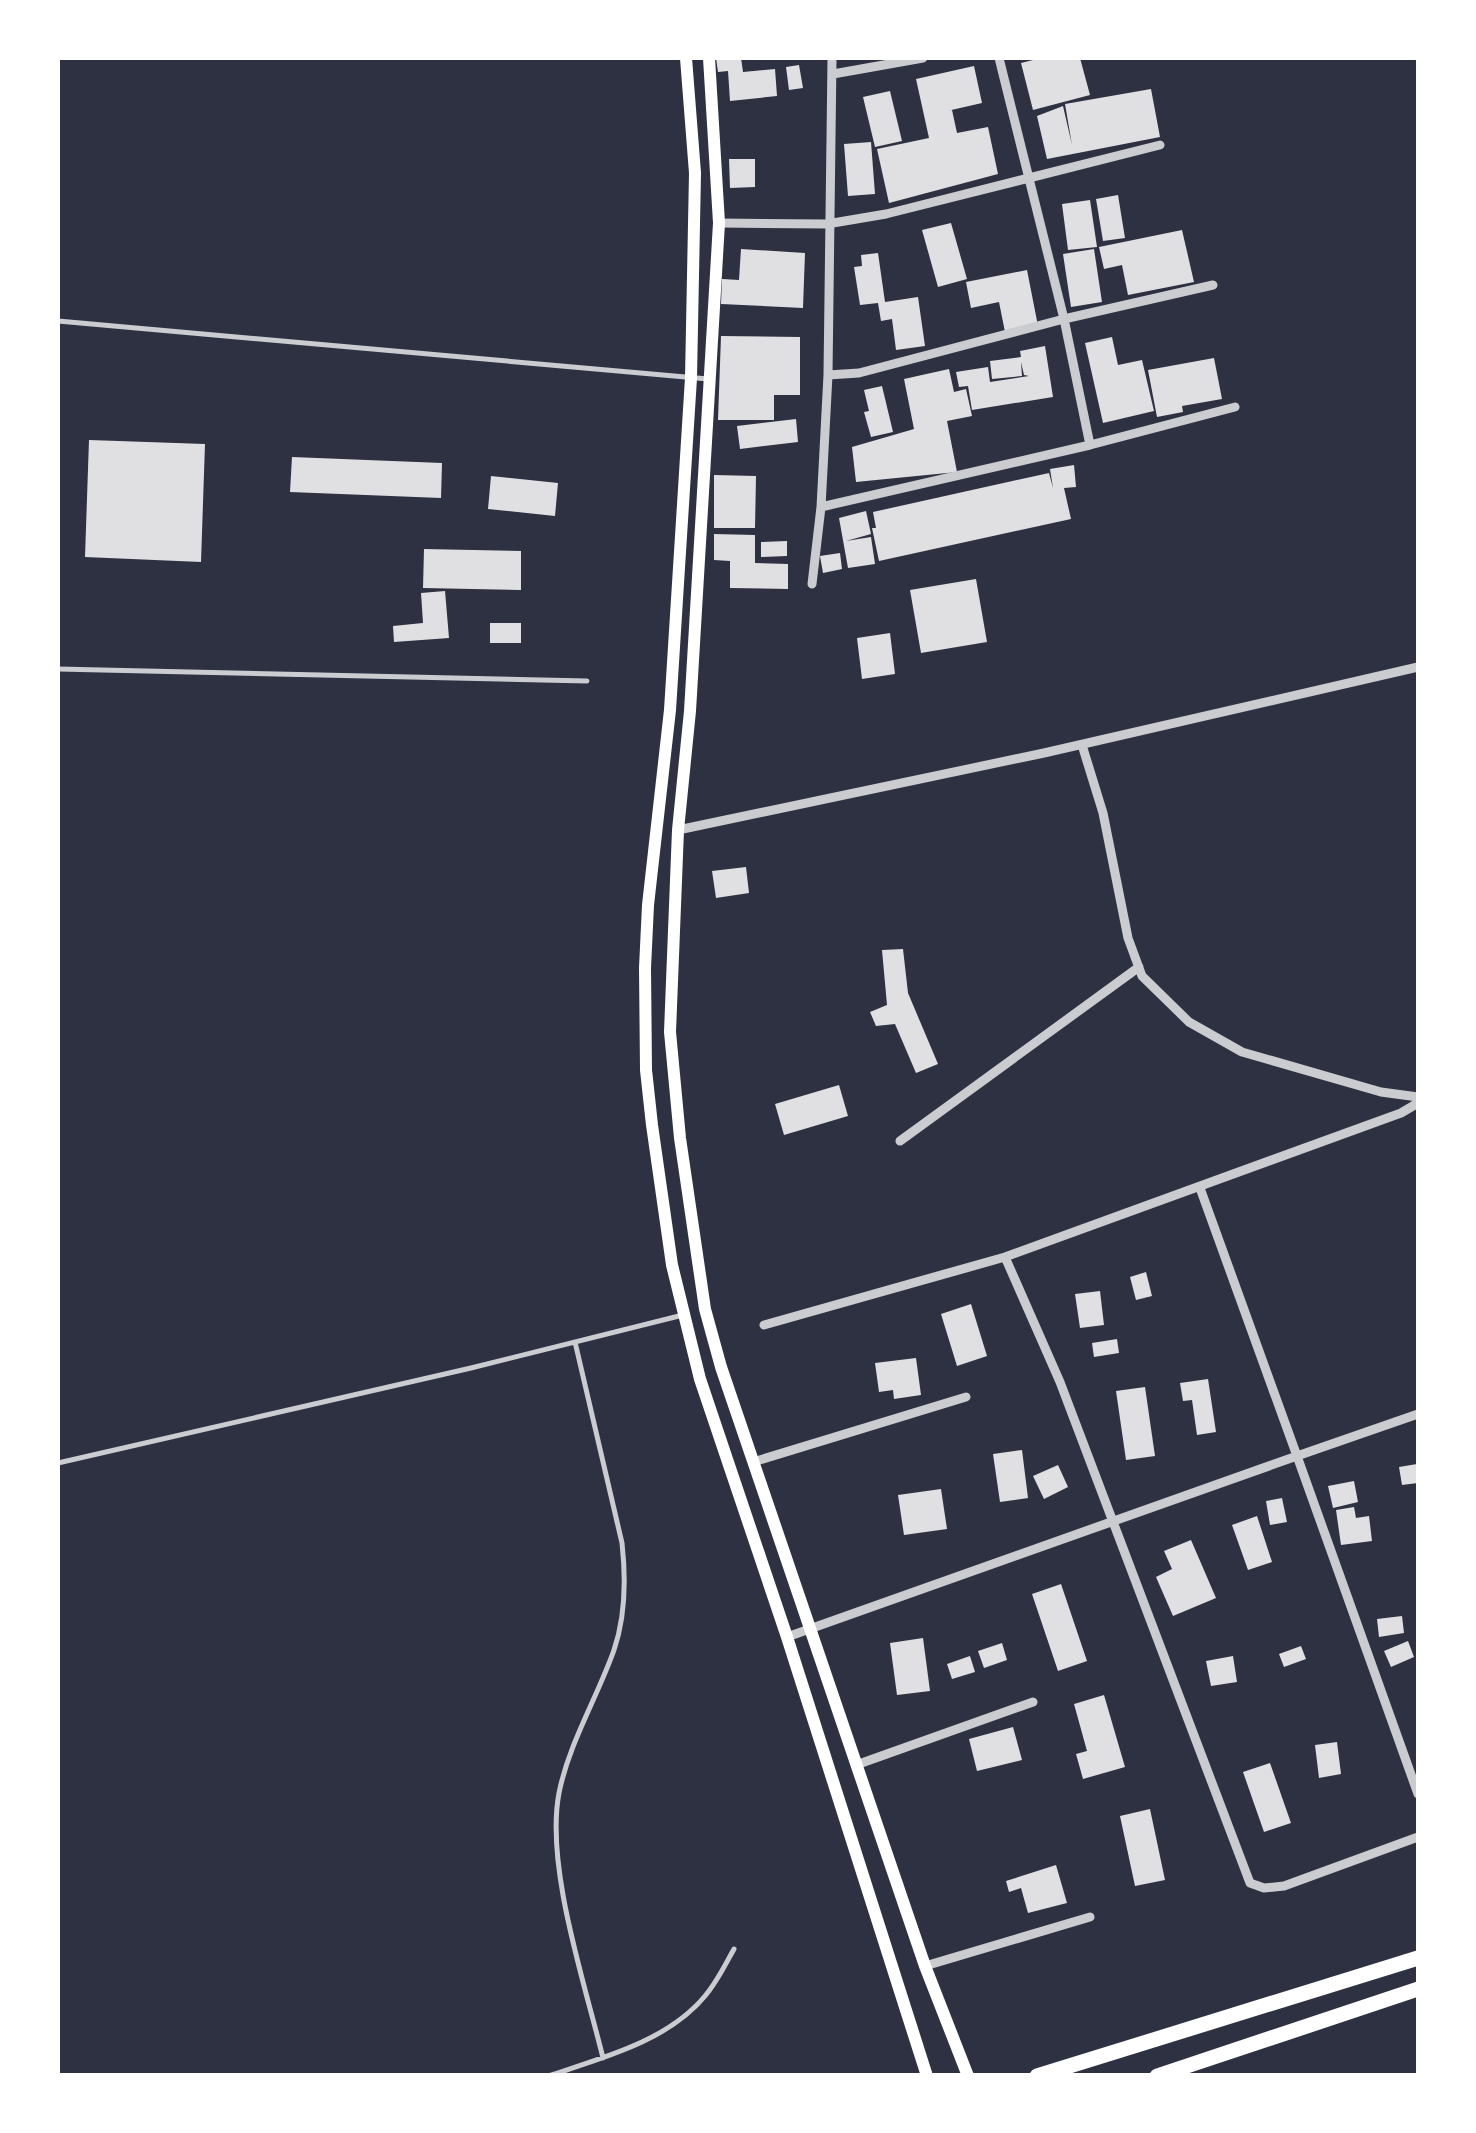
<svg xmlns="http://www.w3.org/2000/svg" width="1476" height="2133" viewBox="0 0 1476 2133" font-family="Spectral,serif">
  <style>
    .building { fill: #e0e0e3 }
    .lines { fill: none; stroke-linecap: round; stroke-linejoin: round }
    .service { stroke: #caccd0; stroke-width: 5 }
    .minor { stroke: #caccd0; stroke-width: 9 }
    .secondary { stroke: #fff; stroke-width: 12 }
    .trunk { stroke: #fff; stroke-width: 15 }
  </style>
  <rect width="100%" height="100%" fill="#2d3142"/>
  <!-- building -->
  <path class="building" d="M716,58h25l2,14 32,-3 2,27 -47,5 -2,-30 -10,1z
    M1041,58h39l10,37 -57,15 -12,-47z
    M799,65l4,23 -14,2 -3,-23z
    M974,66l8,37 -35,8 5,-1 5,23 31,-6 10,47 -109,29 -12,-54 52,-11 -13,-59z
    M1151,89l9,48 -113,22 -10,-43 26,-10 9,39 -7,-41z
    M890,91l12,50 -27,6 -12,-50z
    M871,142l4,52 -27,2 -4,-52z
    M729,159h26v28l-25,1z
    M1118,195l7,43 -22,3 -7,-42z
    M1090,200l7,47 -29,3 -6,-46z
    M951,223l16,56 -29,8 -16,-57z
    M1182,230l12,52 -66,13 -6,-30 -18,4 -5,-22z
    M741,249l64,4 -2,55 -82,-4 1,-25 17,1z
    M1094,249l8,53 -31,5 -8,-53z
    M878,253l7,49 33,-5 7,49 -29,4 -4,-31 -11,2 -3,-18 -18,2 -6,-38 8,-1 -1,-11z
    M1027,270l11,56 -33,6 -6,-30 -28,6 -5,-26z
    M721,336l79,1v58h-26v25h-56z
    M1112,337l6,28 24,-5 12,51 -51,12 -18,-80z
    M1045,346l8,51 -81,13 -4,-24 -9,1 -3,-15 32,-5 2,15 39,-6 -5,-1 -3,-13 1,14 -30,3 -2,-18 31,-4 -1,-6z
    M1214,358l8,41 -40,7 1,6 -26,5 -9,-47z
    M949,369l5,23 12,-3 6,27 -25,5 10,51 -101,10 -4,-35 62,-18 -10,-50z
    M882,386l11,46 -22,5 -7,-25 5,-1 -5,-21z
    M796,419l2,23 -58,7 -3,-23z
    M89,440l116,4 -4,118 -116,-5z
    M292,457l150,6 -1,35 -151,-6z
    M1074,465l2,22 -12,1 7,31 -192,42 -7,-33h4l-3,-16 176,-39 4,15 -3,-19z
    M714,475l42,1 -1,52h-41z
    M491,476l67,7 -3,33 -67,-7z
    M866,511l5,23 -25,7 25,-4 4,27 -27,4 -9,-50z
    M714,534l41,1v28l33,1v25l-58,-1v-27l-16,-1z
    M787,541v15l-26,1v-15z
    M424,549l97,2v39l-98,-2z
    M840,553l2,16 -19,4 -3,-17z
    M976,579l11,63 -66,11 -11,-63z
    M445,591l4,47 -55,4 -1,-16 30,-3 -2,-30z
    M490,623h31v20h-31z
    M890,633l5,41 -33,5 -5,-41z
    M746,867l3,26 -33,5 -4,-27z
    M903,949l5,44 30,71 -22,9 -21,-49 -19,2 -6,-14 17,-7 -5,-55z
    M839,1085l9,31 -64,19 -9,-31z
    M1146,1272l6,24 -16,4 -6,-23z
    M1100,1291l4,34 -24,3 -5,-34z
    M971,1304l16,52 -30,10 -16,-52z
    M1117,1339l2,14 -25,4 -2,-14z
    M916,1358l5,37 -27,4 -1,-9 -14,2 -4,-29z
    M1208,1379l8,53 -19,3 -5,-35 -9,1 -3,-18z
    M1145,1387l10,69 -29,4 -10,-69z
    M1022,1450l6,48 -28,4 -7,-48z
    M1417,1464l1,19 -16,2 -3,-18z
    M1058,1465l10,22 -24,12 -11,-23z
    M1354,1481l4,21 -25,6 -5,-22z
    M941,1489l6,40 -43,6 -6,-40z
    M1282,1498l5,24 -17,3 -4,-24z
    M1354,1507l2,11 13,-2 3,25 -31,4 -5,-35z
    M1257,1516l15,46 -24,8 -16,-45z
    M1191,1540l25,58 -43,18 -17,-39 16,-8 -8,-18z
    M1061,1584l26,77 -29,10 -26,-77z
    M1402,1616l2,17 -25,4 -2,-18z
    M923,1638l7,53 -33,4 -7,-52z
    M1408,1641l6,16 -23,10 -7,-16z
    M1002,1643l5,17 -23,8 -6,-17z
    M1301,1646l5,13 -22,8 -5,-13z
    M970,1656l5,16 -23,7 -5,-15z
    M1233,1656l4,26 -26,4 -5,-25z
    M1104,1695l21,72 -42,12 -7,-25 11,-3 -13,-47z
    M1013,1727l9,33 -45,11 -8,-32z
    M1337,1742l4,32 -22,4 -4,-33z
    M1270,1763l21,60 -27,9 -21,-60z
    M1150,1809l15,71 -30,6 -15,-70z
    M1056,1865l11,38 -39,10 -7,-25 -12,4 -3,-11z"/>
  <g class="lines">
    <!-- service -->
    <path class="service" d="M58,321l650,58
      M58,669l529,12
      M575,1342l47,201c4,36 4,72 -8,107 -17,48 -45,93 -55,143 -14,73 26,191 44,265
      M58,1463l413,-95 212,-53
      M548,2076c54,-18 120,-35 157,-80 12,-14 20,-31 29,-47"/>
    <!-- minor -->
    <path class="minor" d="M999,58l65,261 26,126
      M833,74l90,-16
      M719,223l108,1 59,-10 274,-69
      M828,375l31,-2 205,-54 149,-34
      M821,507l269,-62 145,-38
      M812,584l9,-77 7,-132 4,-317
      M1082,745l21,68 25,125 14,38 47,46 53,30 139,40 37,5
      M678,830l366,-77 374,-86
      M900,1141l239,-174
      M1005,1257l55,125 190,501 14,5 20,-2 134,-49
      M764,1325l241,-68 396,-144 17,-10
      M1418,1414l-121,42 121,338
      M753,1462l213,-65
      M787,1637l510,-181 -97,-268
      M856,1765l177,-63
      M925,1966l165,-49"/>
    <!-- secondary -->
    <path class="secondary" d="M686,58l9,115 -4,205 -21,332 -22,195 -3,63 1,102 6,55 20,140 28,114 87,258 140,439
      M709,58l10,165 -29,488 -12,119 -8,202 10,106 25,171 16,58 204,599 43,110"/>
    <!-- trunk -->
    <path class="trunk" d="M1037,2076l381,-118
      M1157,2076l261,-87"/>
  </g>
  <!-- border -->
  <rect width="1476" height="2133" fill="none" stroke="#ffffff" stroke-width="120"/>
</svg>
